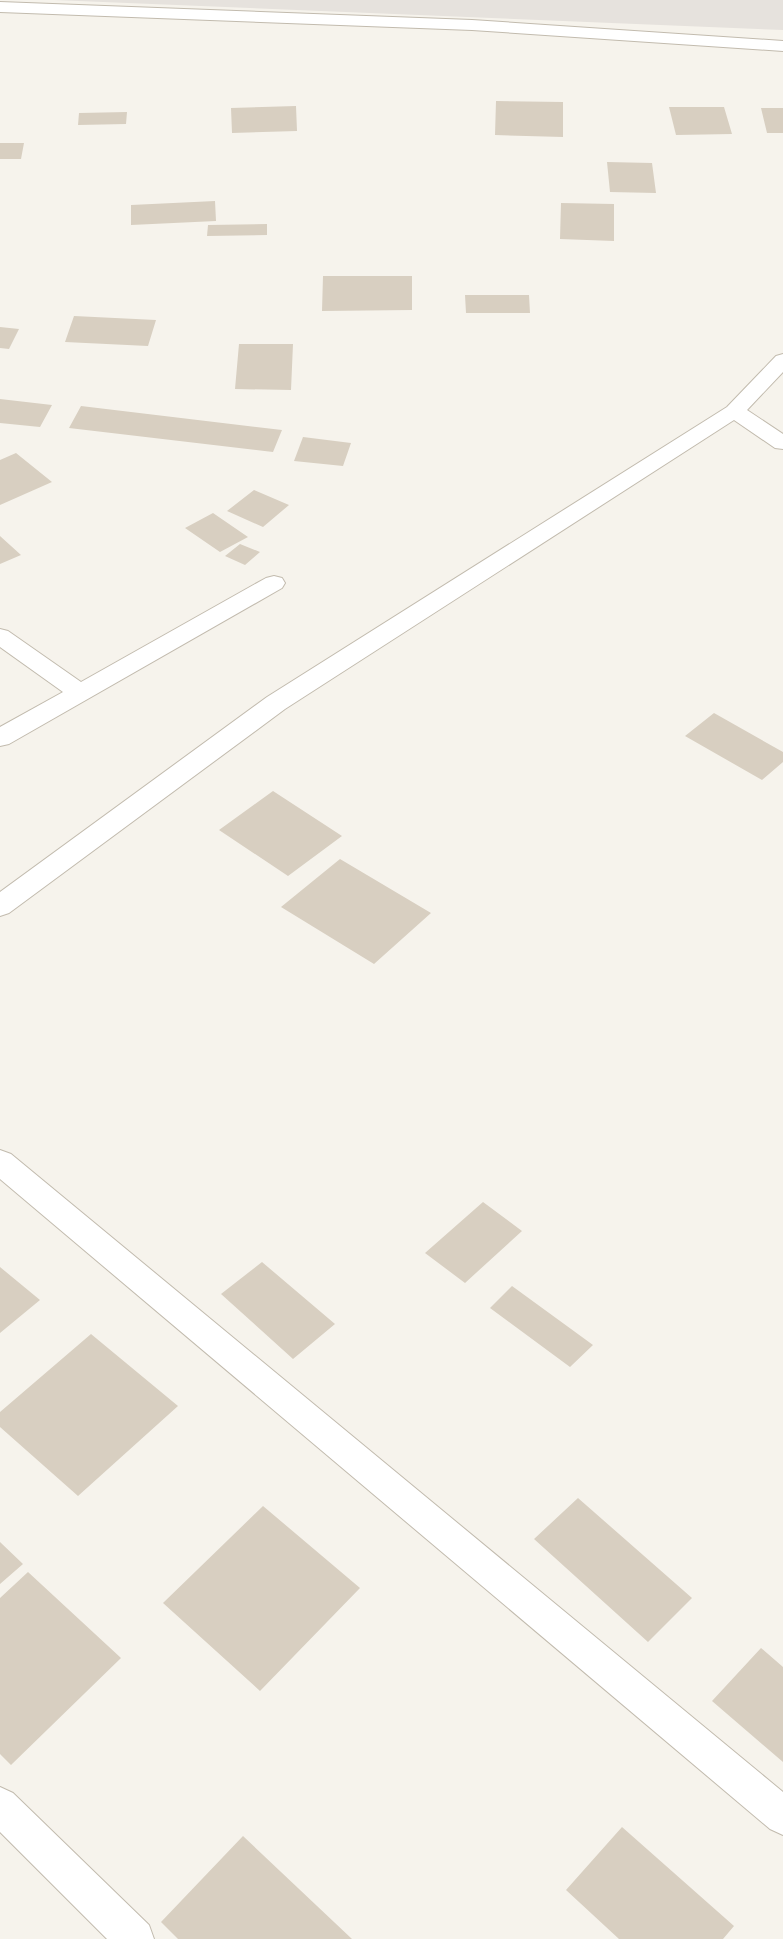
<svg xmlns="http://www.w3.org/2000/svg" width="783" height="1939" viewBox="0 0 783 1939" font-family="Cabin,sans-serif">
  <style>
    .industrial { fill: #e6e2dd }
    .building { fill: #d8cfc1 }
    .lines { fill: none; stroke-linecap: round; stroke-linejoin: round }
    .minor-casing { stroke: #c2bbae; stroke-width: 2 }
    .minor { fill: #fff; fill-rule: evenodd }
  </style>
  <rect width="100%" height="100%" fill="#f6f3ec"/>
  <!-- industrial -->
  <path class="industrial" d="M54,0h729v30z"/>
  <!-- building -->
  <path class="building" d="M496,101l67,1v35l-68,-2z
    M296,106l1,25 -65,2 -1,-25z
    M669,107h55l8,27 -56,1z
    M761,108h22v25h-16z
    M127,112l-1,12 -48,1 1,-12z
    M0,143h24l-3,16h-21z
    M607,162l45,1 4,30 -46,-1z
    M215,201l1,20 -85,4v-20z
    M561,203l53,1v37l-54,-2z
    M267,224v11l-60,1 1,-11z
    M323,276h89v34l-90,1z
    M465,295h64l1,18h-64z
    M74,316l82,4 -8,26 -83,-4z
    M0,327l19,2 -10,20 -9,-1z
    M239,344h54l-2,46 -56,-1z
    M0,399l52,6 -12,22 -40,-4z
    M81,406l201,24 -9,22 -204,-24z
    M303,437l48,6 -8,23 -49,-5z
    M16,453l36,29 -52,23v-45z
    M254,490l35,15 -26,22 -36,-16z
    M213,513l35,24 -28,15 -35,-24z
    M0,536l21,19 -21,9z
    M240,544l20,8 -15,13 -20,-9z
    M714,713l69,39v10l-21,18 -77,-44z
    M273,791l69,45 -54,40 -69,-46z
    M340,859l91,54 -57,51 -93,-57z
    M483,1202l39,29 -57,52 -40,-30z
    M262,1262l73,62 -42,35 -72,-65z
    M0,1267l40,33 -40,33z
    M512,1286l81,59 -23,22 -80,-59z
    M91,1334l87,72 -100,90 -78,-69v-15z
    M578,1498l114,100 -44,44 -114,-103z
    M263,1506l97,82 -100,103 -97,-88z
    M0,1542l23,22 -23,20z
    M28,1572l93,86 -110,107 -11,-11v-156z
    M761,1648l22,19v95l-71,-61z
    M622,1827l112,99 -11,13h-104l-53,-49z
    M243,1836l109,103h-174l-17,-17z"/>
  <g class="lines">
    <defs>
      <path id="minor" d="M0,2l472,18 311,21v10l-311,-21 -472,-18z
        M783,354v18l-36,38 36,24v15l-8,-1 -41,-28 -449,289 -276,204 -9,3v-24l267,-195 460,-290 49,-51z
        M274,576l8,2 3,5 -3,5 -273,156 -9,2v-19l63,-35 -63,-45v-18l8,2 73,51 185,-104z
        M0,1150l11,4 772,638v43l-13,-6 -770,-650z
        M0,1787l13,6 136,132 5,14h-47l-107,-107z"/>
    </defs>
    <!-- minor casing -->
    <use href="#minor" class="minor-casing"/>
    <!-- minor -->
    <use href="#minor" class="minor"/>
  </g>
</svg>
